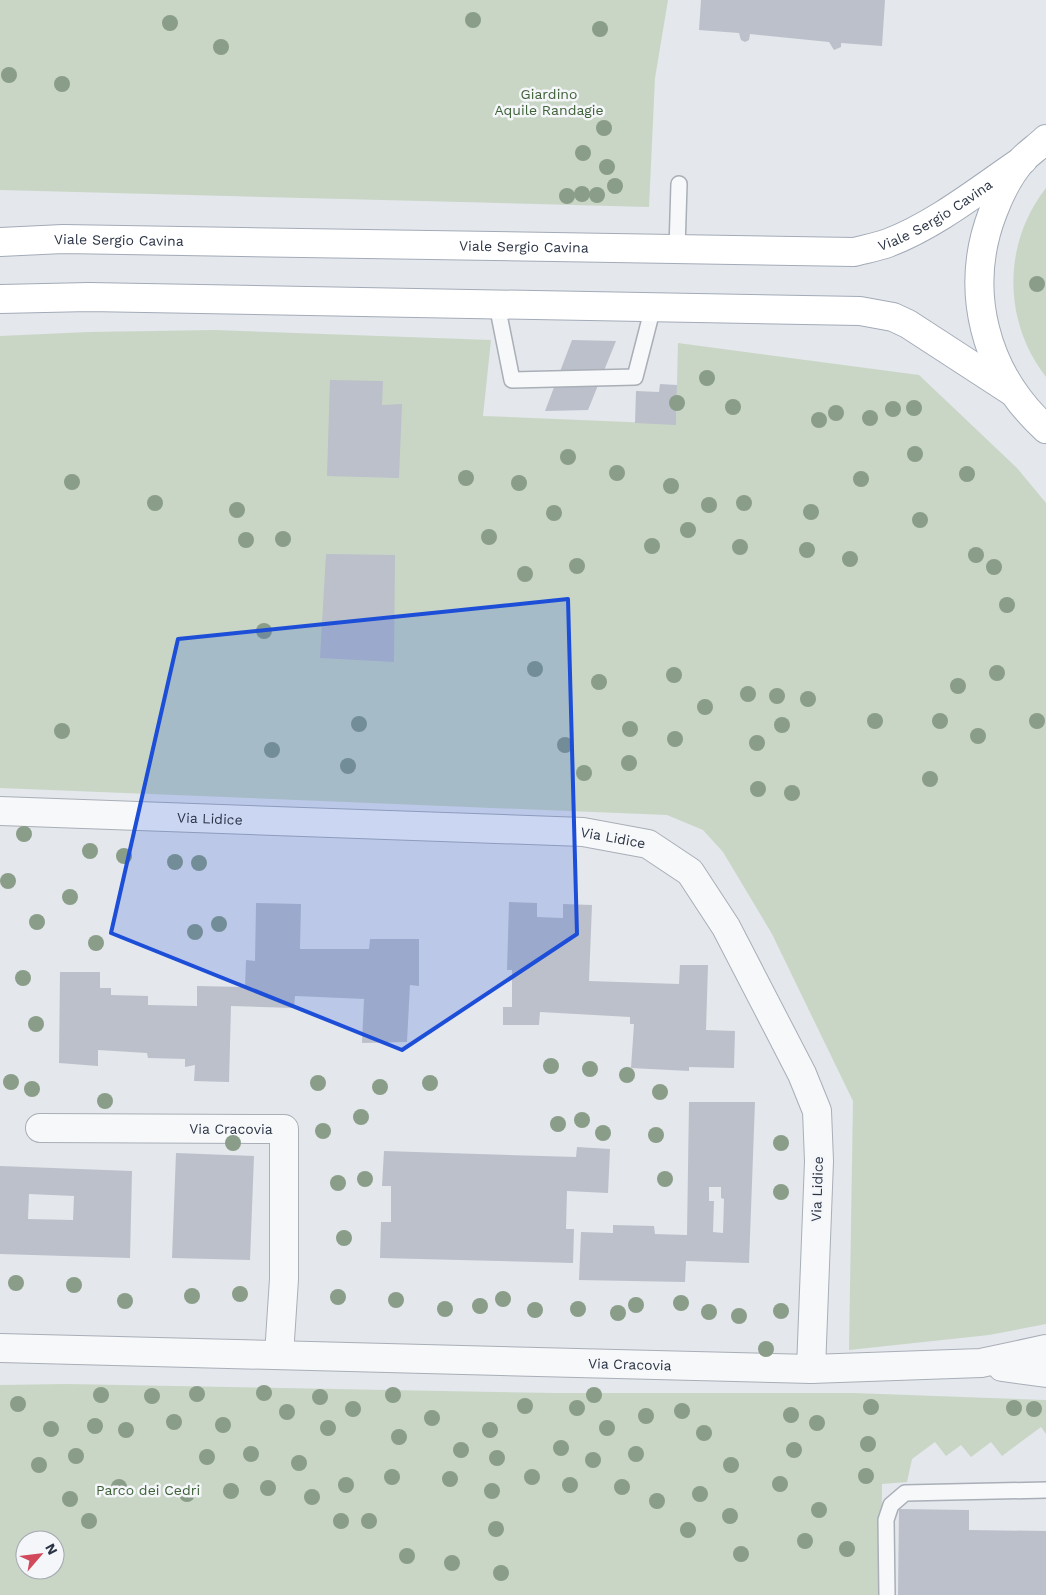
<svg xmlns="http://www.w3.org/2000/svg" width="1046" height="1595" viewBox="0 0 1046 1595" font-family="'Work Sans',sans-serif">
  <style>
    .green { fill: #c9d6c5; fill-rule: evenodd }
    .building { fill: #bbc0ca; fill-rule: evenodd }
    .lines { fill: none; stroke-linecap: round; stroke-linejoin: round }
    .service-casing { stroke: #a9aeb7; stroke-width: 18 }
    .minor-casing { stroke: #a9aeb7; stroke-width: 30 }
    .primary-casing { stroke: #a3abb8; stroke-width: 30 }
    .service { stroke: #f7f8fa; stroke-width: 15 }
    .minor { stroke: #f7f8fa; stroke-width: 28 }
    .primary { stroke: #fff; stroke-width: 28 }
    .tree { fill: #899d89 }
    .marked { fill: #1d4ed8; fill-opacity: 0.2; stroke: #1d4ed8; stroke-width: 4; stroke-linejoin: round }
    .labels { text-anchor: middle; stroke-width: 5; stroke-linejoin: round; paint-order: stroke }
    .park-label { font-size: 14px; fill: #3f6138; stroke: #f4f6f9 }
    .street-label { font-size: 14px; fill: #2b3445; stroke: #f4f6f9 }
  </style>
  <rect width="100%" height="100%" fill="#e4e7ec"/>
  <!-- green -->
  <path class="green" d="M0,0h668l-13,78 -6,129 -649,-17z
    M1046,188v189c-43,-55 -44,-133 0,-189z
    M215,330l276,10 -8,76 193,8 2,-81 241,32 98,93 29,35v821l-57,11 -140,15 4,-249 -81,-167 -49,-82 -20,-22 -36,-15 -667,-27v-452l89,-4z
    M67,1384l488,9h298l193,7v34l-5,-7 -39,29 -11,-14 -20,15 -10,-12 -15,11 -11,-14 -23,17 -5,23 -25,2 -1,111h-881v-210zM25,1540h30v30h-30z"/>
  <!-- building -->
  <path class="building" d="M701,0h184l-3,46 -41,-3v4l-7,3 -5,-8 -79,-8 -1,6 -4,2 -4,-2 -2,-7 -40,-3z
    M572,340l44,1 -28,69 -43,1z
    M330,380l53,1 -1,24 20,-1 -3,74 -72,-2z
    M660,384l17,1 -1,40 -41,-2 1,-32 23,1z
    M326,554l69,1 -1,107 -74,-4z
    M509,902l28,1v14l26,1v-14l29,1 -3,76 90,3 1,-19h28l-2,65 29,1 -1,37 -45,-1v4l-58,-3 3,-44h-4v-7l-90,-5 -1,13h-36v-18h9v-37h-5z
    M256,903l45,1 -1,45h69l1,-10h49v47l-9,-1 -3,57 -45,1 2,-44 -69,-3 -1,12 -63,-2 -2,76 -35,-1 1,-16 -10,2v-8l-37,-1 -1,-5 -49,-3v16l-39,-3 1,-91h40v16h11v7l37,1v9l49,1v-20l48,1 1,-27 9,1z
    M689,1102h66l-6,161 -63,-2 -1,21 -106,-2 2,-48 32,1v-8l41,1 1,8 32,1zM709,1187h12v11l3,1 -1,34 -10,-1 1,-31h-5z
    M577,1147l33,2 -2,44 -41,-2 -1,38h8l-1,34 -193,-5 1,-36h10v-36h-9l2,-35 192,6z
    M176,1153l78,3 -4,104 -78,-2z
    M0,1166l132,5 -2,87 -130,-4zM29,1194l45,2 -1,24 -45,-1z
    M899,1509l70,1v20l77,1v64h-148z"/>
  <g class="lines">
    <defs>
      <path id="service" d="M677,249l2,-65
        M497,305l15,75 123,-3 18,-70
        M887,1595l-1,-75 5,-15 14,-12 141,-3"/>
      <g id="minor">
        <path id="s1" d="M0,811l583,21 65,12 42,28 36,55 76,147 15,37 2,50 -8,208"/>
        <path id="s2" d="M40,1128l244,1v150l-5,76"/>
        <path id="s3" d="M0,1348l811,21 170,-6 65,-14"/>
        <path d="M1002,1367l44,6"/>
      </g>
      <g id="primary">
        <path d="M1046,139c-7,7 -16,13 -23,20 -13,15 -23,34 -30,53 -30,77 -9,161 53,217"/>
        <path id="s4" d="M0,242l63,-3 791,13c11,-3 23,-5 34,-9 49,-19 92,-54 135,-83"/>
        <path d="M0,299l89,-2 771,14 33,6 15,7 103,67"/>
      </g>
    </defs>
    <!-- service casing -->
    <use href="#service" class="service-casing"/>
    <!-- minor casing -->
    <use href="#minor" class="minor-casing"/>
    <!-- primary casing -->
    <use href="#primary" class="primary-casing"/>
    <!-- service -->
    <use href="#service" class="service"/>
    <!-- minor -->
    <use href="#minor" class="minor"/>
    <!-- primary -->
    <use href="#primary" class="primary"/>
  </g>
  <!-- trees -->
  <g class="tree">
    <circle cx="473" cy="20" r="8"/>
    <circle cx="170" cy="23" r="8"/>
    <circle cx="600" cy="29" r="8"/>
    <circle cx="221" cy="47" r="8"/>
    <circle cx="9" cy="75" r="8"/>
    <circle cx="62" cy="84" r="8"/>
    <circle cx="604" cy="128" r="8"/>
    <circle cx="583" cy="153" r="8"/>
    <circle cx="607" cy="167" r="8"/>
    <circle cx="615" cy="186" r="8"/>
    <circle cx="582" cy="194" r="8"/>
    <circle cx="597" cy="195" r="8"/>
    <circle cx="567" cy="196" r="8"/>
    <circle cx="1037" cy="284" r="8"/>
    <circle cx="707" cy="378" r="8"/>
    <circle cx="677" cy="403" r="8"/>
    <circle cx="733" cy="407" r="8"/>
    <circle cx="914" cy="408" r="8"/>
    <circle cx="893" cy="409" r="8"/>
    <circle cx="836" cy="413" r="8"/>
    <circle cx="870" cy="418" r="8"/>
    <circle cx="819" cy="420" r="8"/>
    <circle cx="915" cy="454" r="8"/>
    <circle cx="568" cy="457" r="8"/>
    <circle cx="617" cy="473" r="8"/>
    <circle cx="967" cy="474" r="8"/>
    <circle cx="466" cy="478" r="8"/>
    <circle cx="861" cy="479" r="8"/>
    <circle cx="72" cy="482" r="8"/>
    <circle cx="519" cy="483" r="8"/>
    <circle cx="671" cy="486" r="8"/>
    <circle cx="155" cy="503" r="8"/>
    <circle cx="744" cy="503" r="8"/>
    <circle cx="709" cy="505" r="8"/>
    <circle cx="237" cy="510" r="8"/>
    <circle cx="811" cy="512" r="8"/>
    <circle cx="554" cy="513" r="8"/>
    <circle cx="920" cy="520" r="8"/>
    <circle cx="688" cy="530" r="8"/>
    <circle cx="489" cy="537" r="8"/>
    <circle cx="283" cy="539" r="8"/>
    <circle cx="246" cy="540" r="8"/>
    <circle cx="652" cy="546" r="8"/>
    <circle cx="740" cy="547" r="8"/>
    <circle cx="807" cy="550" r="8"/>
    <circle cx="976" cy="555" r="8"/>
    <circle cx="850" cy="559" r="8"/>
    <circle cx="577" cy="566" r="8"/>
    <circle cx="994" cy="567" r="8"/>
    <circle cx="525" cy="574" r="8"/>
    <circle cx="1007" cy="605" r="8"/>
    <circle cx="264" cy="631" r="8"/>
    <circle cx="535" cy="669" r="8"/>
    <circle cx="997" cy="673" r="8"/>
    <circle cx="674" cy="675" r="8"/>
    <circle cx="599" cy="682" r="8"/>
    <circle cx="958" cy="686" r="8"/>
    <circle cx="748" cy="694" r="8"/>
    <circle cx="777" cy="696" r="8"/>
    <circle cx="808" cy="699" r="8"/>
    <circle cx="705" cy="707" r="8"/>
    <circle cx="875" cy="721" r="8"/>
    <circle cx="940" cy="721" r="8"/>
    <circle cx="1037" cy="721" r="8"/>
    <circle cx="359" cy="724" r="8"/>
    <circle cx="782" cy="725" r="8"/>
    <circle cx="630" cy="729" r="8"/>
    <circle cx="62" cy="731" r="8"/>
    <circle cx="978" cy="736" r="8"/>
    <circle cx="675" cy="739" r="8"/>
    <circle cx="757" cy="743" r="8"/>
    <circle cx="565" cy="745" r="8"/>
    <circle cx="272" cy="750" r="8"/>
    <circle cx="629" cy="763" r="8"/>
    <circle cx="348" cy="766" r="8"/>
    <circle cx="584" cy="773" r="8"/>
    <circle cx="930" cy="779" r="8"/>
    <circle cx="758" cy="789" r="8"/>
    <circle cx="792" cy="793" r="8"/>
    <circle cx="24" cy="834" r="8"/>
    <circle cx="90" cy="851" r="8"/>
    <circle cx="124" cy="856" r="8"/>
    <circle cx="175" cy="862" r="8"/>
    <circle cx="199" cy="863" r="8"/>
    <circle cx="8" cy="881" r="8"/>
    <circle cx="70" cy="897" r="8"/>
    <circle cx="37" cy="922" r="8"/>
    <circle cx="219" cy="924" r="8"/>
    <circle cx="195" cy="932" r="8"/>
    <circle cx="96" cy="943" r="8"/>
    <circle cx="23" cy="978" r="8"/>
    <circle cx="36" cy="1024" r="8"/>
    <circle cx="551" cy="1066" r="8"/>
    <circle cx="590" cy="1069" r="8"/>
    <circle cx="627" cy="1075" r="8"/>
    <circle cx="11" cy="1082" r="8"/>
    <circle cx="318" cy="1083" r="8"/>
    <circle cx="430" cy="1083" r="8"/>
    <circle cx="380" cy="1087" r="8"/>
    <circle cx="32" cy="1089" r="8"/>
    <circle cx="660" cy="1092" r="8"/>
    <circle cx="105" cy="1101" r="8"/>
    <circle cx="361" cy="1117" r="8"/>
    <circle cx="582" cy="1120" r="8"/>
    <circle cx="558" cy="1124" r="8"/>
    <circle cx="323" cy="1131" r="8"/>
    <circle cx="603" cy="1133" r="8"/>
    <circle cx="656" cy="1135" r="8"/>
    <circle cx="233" cy="1143" r="8"/>
    <circle cx="781" cy="1143" r="8"/>
    <circle cx="365" cy="1179" r="8"/>
    <circle cx="665" cy="1179" r="8"/>
    <circle cx="338" cy="1183" r="8"/>
    <circle cx="781" cy="1192" r="8"/>
    <circle cx="344" cy="1238" r="8"/>
    <circle cx="16" cy="1283" r="8"/>
    <circle cx="74" cy="1285" r="8"/>
    <circle cx="240" cy="1294" r="8"/>
    <circle cx="192" cy="1296" r="8"/>
    <circle cx="338" cy="1297" r="8"/>
    <circle cx="503" cy="1299" r="8"/>
    <circle cx="396" cy="1300" r="8"/>
    <circle cx="125" cy="1301" r="8"/>
    <circle cx="681" cy="1303" r="8"/>
    <circle cx="636" cy="1305" r="8"/>
    <circle cx="480" cy="1306" r="8"/>
    <circle cx="445" cy="1309" r="8"/>
    <circle cx="578" cy="1309" r="8"/>
    <circle cx="535" cy="1310" r="8"/>
    <circle cx="781" cy="1311" r="8"/>
    <circle cx="709" cy="1312" r="8"/>
    <circle cx="618" cy="1313" r="8"/>
    <circle cx="739" cy="1316" r="8"/>
    <circle cx="766" cy="1349" r="8"/>
    <circle cx="264" cy="1393" r="8"/>
    <circle cx="197" cy="1394" r="8"/>
    <circle cx="101" cy="1395" r="8"/>
    <circle cx="393" cy="1395" r="8"/>
    <circle cx="594" cy="1395" r="8"/>
    <circle cx="152" cy="1396" r="8"/>
    <circle cx="320" cy="1397" r="8"/>
    <circle cx="18" cy="1404" r="8"/>
    <circle cx="525" cy="1406" r="8"/>
    <circle cx="871" cy="1407" r="8"/>
    <circle cx="577" cy="1408" r="8"/>
    <circle cx="1014" cy="1408" r="8"/>
    <circle cx="353" cy="1409" r="8"/>
    <circle cx="1034" cy="1409" r="8"/>
    <circle cx="682" cy="1411" r="8"/>
    <circle cx="287" cy="1412" r="8"/>
    <circle cx="791" cy="1415" r="8"/>
    <circle cx="646" cy="1416" r="8"/>
    <circle cx="432" cy="1418" r="8"/>
    <circle cx="174" cy="1422" r="8"/>
    <circle cx="817" cy="1423" r="8"/>
    <circle cx="223" cy="1425" r="8"/>
    <circle cx="95" cy="1426" r="8"/>
    <circle cx="328" cy="1428" r="8"/>
    <circle cx="607" cy="1428" r="8"/>
    <circle cx="51" cy="1429" r="8"/>
    <circle cx="126" cy="1430" r="8"/>
    <circle cx="490" cy="1430" r="8"/>
    <circle cx="704" cy="1433" r="8"/>
    <circle cx="399" cy="1437" r="8"/>
    <circle cx="868" cy="1444" r="8"/>
    <circle cx="561" cy="1448" r="8"/>
    <circle cx="461" cy="1450" r="8"/>
    <circle cx="794" cy="1450" r="8"/>
    <circle cx="251" cy="1454" r="8"/>
    <circle cx="636" cy="1454" r="8"/>
    <circle cx="76" cy="1456" r="8"/>
    <circle cx="207" cy="1457" r="8"/>
    <circle cx="497" cy="1458" r="8"/>
    <circle cx="593" cy="1460" r="8"/>
    <circle cx="299" cy="1463" r="8"/>
    <circle cx="39" cy="1465" r="8"/>
    <circle cx="731" cy="1465" r="8"/>
    <circle cx="866" cy="1476" r="8"/>
    <circle cx="392" cy="1477" r="8"/>
    <circle cx="532" cy="1477" r="8"/>
    <circle cx="450" cy="1479" r="8"/>
    <circle cx="780" cy="1484" r="8"/>
    <circle cx="346" cy="1485" r="8"/>
    <circle cx="570" cy="1485" r="8"/>
    <circle cx="119" cy="1487" r="8"/>
    <circle cx="622" cy="1487" r="8"/>
    <circle cx="268" cy="1488" r="8"/>
    <circle cx="231" cy="1491" r="8"/>
    <circle cx="492" cy="1491" r="8"/>
    <circle cx="187" cy="1494" r="8"/>
    <circle cx="700" cy="1494" r="8"/>
    <circle cx="312" cy="1497" r="8"/>
    <circle cx="70" cy="1499" r="8"/>
    <circle cx="657" cy="1501" r="8"/>
    <circle cx="819" cy="1510" r="8"/>
    <circle cx="730" cy="1516" r="8"/>
    <circle cx="89" cy="1521" r="8"/>
    <circle cx="341" cy="1521" r="8"/>
    <circle cx="369" cy="1521" r="8"/>
    <circle cx="496" cy="1529" r="8"/>
    <circle cx="688" cy="1530" r="8"/>
    <circle cx="805" cy="1541" r="8"/>
    <circle cx="847" cy="1549" r="8"/>
    <circle cx="741" cy="1554" r="8"/>
    <circle cx="407" cy="1556" r="8"/>
    <circle cx="452" cy="1563" r="8"/>
    <circle cx="501" cy="1573" r="8"/>
  </g>
  <!-- marked area -->
  <path class="marked" d="M568,599l9,335 -175,116 -291,-117 67,-294z"/>
  <g class="labels">
    <!-- park labels -->
    <g class="park-label">
      <text x="549" y="99">Giardino<tspan x="549" dy="16">Aquile Randagie</tspan></text>
      <text x="148" y="1495">Parco dei Cedri</text>
    </g>
    <!-- street labels -->
    <g class="street-label">
      <text dy="5" stroke="none"><textPath href="#s4" startOffset="944">Viale Sergio Cavina</textPath></text>
      <text dy="5" stroke="none"><textPath href="#s4" startOffset="119">Viale Sergio Cavina</textPath></text>
      <text dy="5" stroke="none"><textPath href="#s4" startOffset="524">Viale Sergio Cavina</textPath></text>
      <text dy="5" stroke="none"><textPath href="#s1" startOffset="210">Via Lidice</textPath></text>
      <text dy="5" stroke="none"><textPath href="#s1" startOffset="614">Via Lidice</textPath></text>
      <text dy="5" stroke="none"><textPath href="#s2" startOffset="191">Via Cracovia</textPath></text>
      <text transform="translate(817 1189) rotate(-88)" y="5">Via Lidice</text>
      <text dy="5" stroke="none"><textPath href="#s3" startOffset="630">Via Cracovia</textPath></text>
    </g>
  </g>
  <!-- north arrow -->
  <g transform="translate(40 1555) rotate(62)"><circle r="24" fill="#f4f6f9" stroke="#a4a8b1"/>
  <path d="M0-4L9 19L0 12L-9 19Z" fill="#d1495b"/>
  <text y="-8" font-size="14" font-weight="bold" text-anchor="middle" fill="#2b3445">N</text>
  </g>
</svg>
